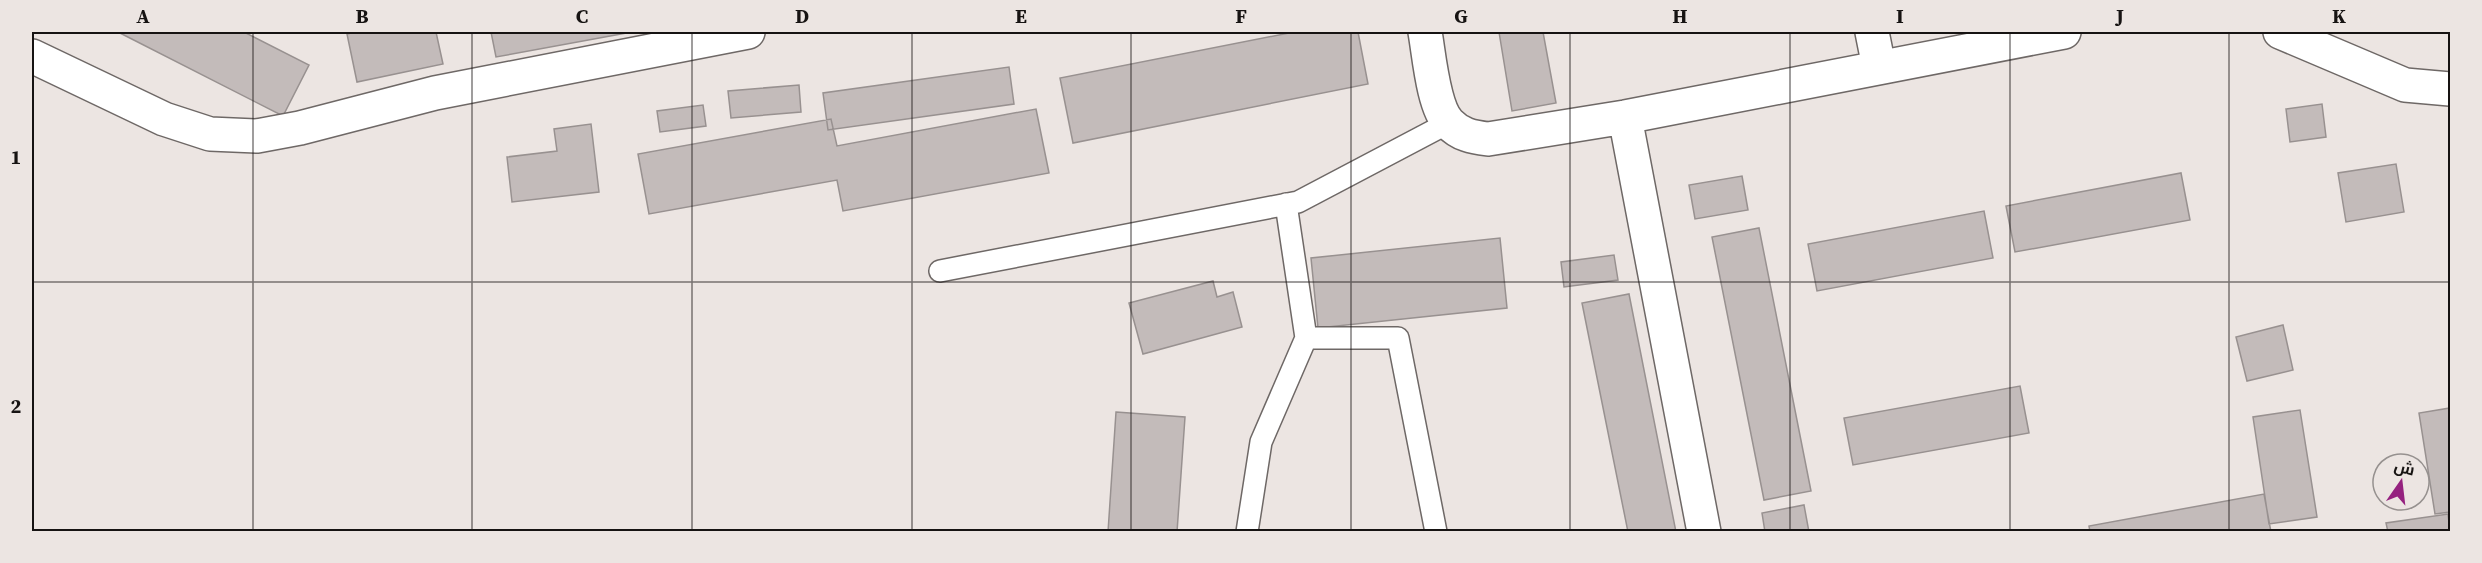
<svg xmlns="http://www.w3.org/2000/svg" width="2482" height="563" viewBox="0 0 2482 563" font-family="'Source Serif 4',Cairo,serif">
<rect width="100%" height="100%" fill="#ece5e2"/>
<!-- building -->
<path fill="#c3bbba" stroke="#989190" stroke-width="1.5" d="M 118,32 L 244,32 L 309,65 L 283,116 Z
M 356,32 L 436,32 L 443,64 L 357,82 L 347,34 Z
M 491,32 L 632,32 L 496,57 Z
M 1294,32 L 1358,32 L 1368,84 L 1073,143 L 1060,78 Z
M 1499,32 L 1543,32 L 1556,103 L 1512,111 Z
M 1009,67 L 1014,104 L 828,130 L 823,93 Z
M 799,85 L 801,112 L 731,118 L 728,91 Z
M 2322,104 L 2326,137 L 2290,142 L 2286,109 Z
M 703,105 L 706,126 L 660,132 L 657,111 Z
M 1036,109 L 1049,173 L 843,211 L 837,180 L 649,214 L 638,154 L 831,119 L 837,146 Z
M 591,124 L 599,192 L 512,202 L 507,157 L 557,151 L 554,129 Z
M 2396,164 L 2404,212 L 2346,222 L 2338,173 Z
M 2181,173 L 2190,220 L 2015,252 L 2006,206 Z
M 1742,176 L 1748,210 L 1695,219 L 1689,185 Z
M 1984,211 L 1993,258 L 1817,291 L 1808,244 Z
M 1759,228 L 1811,491 L 1764,500 L 1712,237 Z
M 1500,238 L 1507,308 L 1318,328 L 1311,258 Z
M 1614,255 L 1618,280 L 1564,287 L 1561,262 Z
M 1213,281 L 1217,297 L 1233,292 L 1242,327 L 1143,354 L 1129,303 Z
M 1629,294 L 1676,532 L 1628,532 L 1582,303 Z
M 2283,325 L 2293,370 L 2247,381 L 2236,337 Z
M 2020,386 L 2029,433 L 1853,465 L 1844,418 Z
M 2450,408 L 2450,512 L 2435,514 L 2419,413 Z
M 2300,410 L 2317,517 L 2269,524 L 2253,417 Z
M 1116,412 L 1185,417 L 1177,532 L 1108,532 Z
M 2264,494 L 2271,532 L 2090,532 L 2089,526 Z
M 1804,505 L 1809,532 L 1765,532 L 1762,513 Z
M 2448,514 L 2450,532 L 2388,532 L 2386,523 Z"/>
<g fill="none" stroke-linecap="round" stroke-linejoin="round">
<!-- lane casing -->
<g stroke="#6e6866" stroke-width="24">
<path id="lane" d="M 940,271 L 1298,202 L 1448,123
M 1306,338 L 1398,338 L 1436,532
M 1247,532 L 1261,442 L 1306,338 L 1286,204"/>
</g>
<!-- street casing -->
<g stroke="#6e6866" stroke-width="36">
<path id="street" d="M 1425,32 C 1429,54 1433,107 1449,123 C 1460,135 1473,137 1488,139 L 1625,117 L 2064,32
M 1872,32 L 1879,67
M 2280,32 L 2405,85 L 2450,89
M 32,56 L 164,119 L 210,134 L 257,136 L 300,128 L 435,93 L 748,32
M 1625,117 L 1704,532"/>
</g>
<!-- lane -->
<use href="#lane" stroke="#fff" stroke-width="21"/>
<!-- street -->
<use href="#street" stroke="#fff" stroke-width="33"/>
</g>
<!-- grid -->
<path fill="none" stroke="#161312" stroke-width="1.5" stroke-opacity="0.55" d="M 253,32 L 253,532M 472,32 L 472,532M 692,32 L 692,532M 912,32 L 912,532M 1131,32 L 1131,532M 1351,32 L 1351,532M 1570,32 L 1570,532M 1790,32 L 1790,532M 2010,32 L 2010,532M 2229,32 L 2229,532M 32,282 L 2450,282"/>
<!-- border -->
<rect width="2482" height="563" fill="none" stroke="#ece5e2" stroke-width="66"/>
<!-- north arrow -->
<g transform="translate(2401 482) rotate(14)"><circle r="28" fill="#ece5e2" stroke="#96918f" stroke-width="1.5"/>
<path d="M0-4.5L10 22L0 15L-10 22Z" fill="#95217f"/>
<text y="-9" font-size="16" font-weight="bold" text-anchor="middle" fill="#161312">ش</text>
</g>
<rect x="33" y="33" width="2416" height="497" fill="none" stroke="#161312" stroke-width="2"/>
<g font-size="20" text-anchor="middle" font-weight="bold" fill="#161312">
<text x="143" y="23">A</text>
<text x="362" y="23">B</text>
<text x="582" y="23">C</text>
<text x="802" y="23">D</text>
<text x="1021" y="23">E</text>
<text x="1241" y="23">F</text>
<text x="1461" y="23">G</text>
<text x="1680" y="23">H</text>
<text x="1900" y="23">I</text>
<text x="2120" y="23">J</text>
<text x="2339" y="23">K</text>
<text x="16" y="164">1</text>
<text x="16" y="413">2</text>
</g>
</svg>
